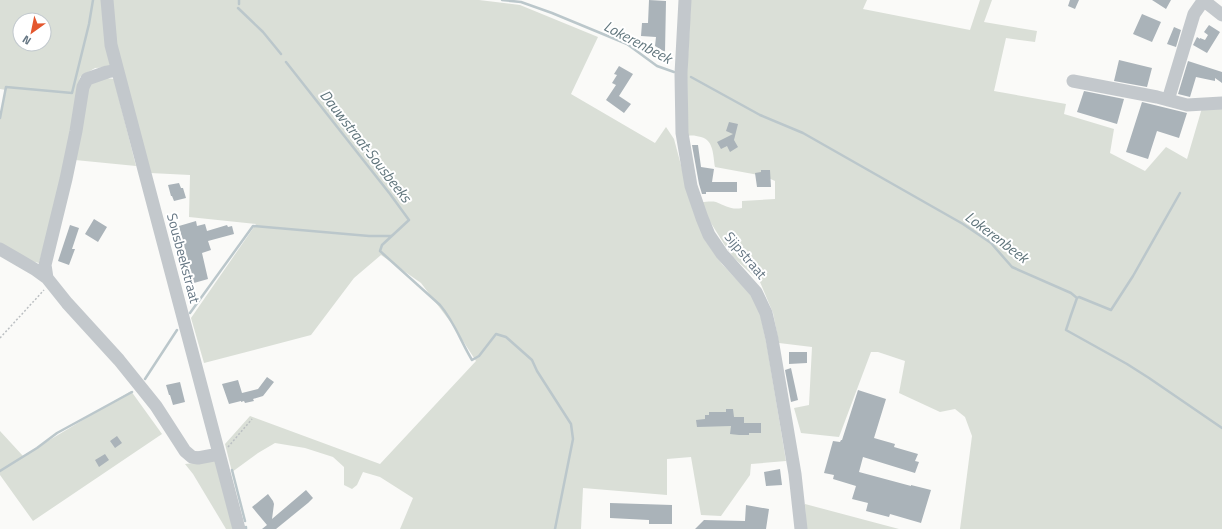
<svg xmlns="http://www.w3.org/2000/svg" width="1222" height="529" viewBox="0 0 1222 529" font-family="'Titillium Web',sans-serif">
<rect width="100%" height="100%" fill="#fafaf8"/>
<!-- green -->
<path fill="#dadfd7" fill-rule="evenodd" d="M 0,0 L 103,0 L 111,67 L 95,68 L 80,77 L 60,187 L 39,263 L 31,261 L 0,244 L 0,117 L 6,90 L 0,89 ZM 20,20 L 44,20 L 44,44 L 20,44 Z
M 112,0 L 479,0 L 520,5 L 598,37 L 571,94 L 655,143 L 666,127 L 674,139 L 693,210 L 705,240 L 722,264 L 753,297 L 760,313 L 767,346 L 786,461 L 751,464 L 750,475 L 721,516 L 701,515 L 691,457 L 667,459 L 667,495 L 583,488 L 581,529 L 400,529 L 413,498 L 380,477 L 363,472 L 357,485 L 352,489 L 344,485 L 344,467 L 333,457 L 305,448 L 275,443 L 258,453 L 232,472 L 225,444 L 250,416 L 380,464 L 476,361 L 452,324 L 421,283 L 381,255 L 354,278 L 311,335 L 204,363 L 191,318 L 256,224 L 189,217 L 190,175 L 150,173 L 115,42 Z
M 691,0 L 867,0 L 863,9 L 970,30 L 980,0 L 992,0 L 984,22 L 1037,31 L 1035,42 L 1006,38 L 994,91 L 1066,104 L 1064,114 L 1114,129 L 1110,153 L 1145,171 L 1166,147 L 1187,159 L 1202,108 L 1222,107 L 1222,529 L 960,529 L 972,436 L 965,417 L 955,409 L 940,412 L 899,393 L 905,361 L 878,352 L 871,352 L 839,437 L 801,433 L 794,408 L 809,405 L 812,347 L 779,343 L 773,313 L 760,282 L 733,257 L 724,244 L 706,215 L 702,202 C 706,202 711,201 716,202 C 726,206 731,210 742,208 L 742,201 L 775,199 L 775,181 L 764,176 L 715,167 C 713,156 714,140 701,137 C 696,136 693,135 688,136 L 687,74 Z
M 107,78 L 114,79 L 136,166 L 75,160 L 87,87 L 92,80 Z
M 131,391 L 162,434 L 33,521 L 0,475 L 0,431 L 23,456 Z
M 215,461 L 233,529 L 226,529 L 193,474 L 185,464 Z
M 805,504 L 899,529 L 806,529 Z"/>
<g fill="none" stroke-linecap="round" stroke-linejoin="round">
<!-- stream -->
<path stroke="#bbc7cb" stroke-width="2.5" d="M 502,0 L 521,2 L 552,13 L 627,44 L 657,66 L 674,72
M 239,4 L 239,0
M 238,8 L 263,32 L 281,54
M 286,62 L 390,194 L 409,220 L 382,245 L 380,251 L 440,305 C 454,321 461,342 472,360 L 479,356 L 496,334 L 506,337 L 532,360 L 537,371 L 571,424 L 573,439 L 555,529
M 691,77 L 760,115 L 803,133 L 963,224 L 991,243 L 1012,267 L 1071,293 L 1077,298 L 1071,315 L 1066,330 L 1127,364 L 1149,378 L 1222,428
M 0,118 L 6,87 L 72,93 L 89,24 L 93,0
M 1077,298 L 1079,297 L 1111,310 L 1133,276 L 1180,193
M 190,313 L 253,226 L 369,236 L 391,236
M 145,379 L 177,330
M 232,470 L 245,521
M 0,471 L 37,448 L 57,433 L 132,392
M 246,527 L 246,529"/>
</g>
<!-- building -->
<path fill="#aab3b9" d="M 649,0 L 666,1 L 665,52 L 655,46 L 656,37 L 641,36 L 642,23 L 648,23 Z
M 1070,0 L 1079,0 L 1075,9 L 1068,6 Z
M 1152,0 L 1171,0 L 1166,9 Z
M 1142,14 L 1161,22 L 1152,42 L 1133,34 Z
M 1209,25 L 1220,32 L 1207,53 L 1193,45 L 1197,37 L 1200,39 L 1200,38 L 1205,40 L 1208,35 L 1204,32 Z
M 1174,27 L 1181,30 L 1176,47 L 1167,44 Z
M 1119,60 L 1152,68 L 1147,87 L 1114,81 Z
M 1188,61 L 1222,72 L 1222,83 L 1215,78 L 1215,81 L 1196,77 L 1190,97 L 1178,94 Z
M 619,66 L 633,74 L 619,96 L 631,104 L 624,113 L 606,100 L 616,85 L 612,83 L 617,75 L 614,74 Z
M 1084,91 L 1124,99 L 1117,124 L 1077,112 Z
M 1142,102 L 1187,113 L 1179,138 L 1157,131 L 1148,159 L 1126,152 Z
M 729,122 L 738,124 L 734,140 L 738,147 L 730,152 L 727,146 L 721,149 L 717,142 L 733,134 L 726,131 Z
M 692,145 L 698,145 L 701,167 L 714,169 L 712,182 L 737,182 L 737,192 L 706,192 L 706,194 L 702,194 L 699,184 Z
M 761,170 L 770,170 L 771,187 L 757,187 L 755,173 L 761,172 Z
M 179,183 L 181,188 L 183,188 L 186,198 L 174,201 L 172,196 L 171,196 L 168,185 Z
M 94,219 L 107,227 L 98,242 L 85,234 Z
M 196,221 L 197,226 L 205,224 L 207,231 L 227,225 L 228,227 L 232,226 L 234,234 L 208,241 L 211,250 L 202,253 L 208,279 L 194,283 L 179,226 Z
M 70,225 L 79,228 L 72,249 L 75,249 L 69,265 L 58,261 Z
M 789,352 L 807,352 L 807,363 L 789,364 Z
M 791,368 L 798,400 L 791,402 L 785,370 Z
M 267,377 L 274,382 L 263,396 L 253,399 L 254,401 L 245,403 L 244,401 L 241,402 L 241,401 L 229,404 L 222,384 L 238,380 L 242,393 L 258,389 Z
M 180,382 L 185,402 L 173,405 L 170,395 L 169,395 L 166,385 Z
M 858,390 L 886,399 L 874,438 L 895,444 L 894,447 L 918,454 L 915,461 L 919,462 L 915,473 L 863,457 L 859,472 L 911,486 L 911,485 L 931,490 L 921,523 L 890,514 L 889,517 L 866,511 L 868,503 L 852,499 L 856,486 L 833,479 L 834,475 L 824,473 L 833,441 L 840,442 L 841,440 L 842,440 Z
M 726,409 L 733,409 L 734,417 L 744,417 L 744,423 L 761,423 L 761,433 L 749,433 L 749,435 L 739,435 L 730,434 L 731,426 L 697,427 L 696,420 L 705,419 L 705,415 L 709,415 L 709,412 L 726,412 Z
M 117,436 L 122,443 L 115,448 L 110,441 Z
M 105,454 L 109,460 L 99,467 L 95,460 Z
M 780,469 L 782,485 L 766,486 L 764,472 Z
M 306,490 L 313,498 L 308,503 L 276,529 L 262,529 L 267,525 L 252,507 L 268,494 L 273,501 L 274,504 L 272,519 Z
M 610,503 L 672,505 L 672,524 L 649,524 L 649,520 L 610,518 Z
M 746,505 L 769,509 L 766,529 L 695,529 L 704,520 L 745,521 Z"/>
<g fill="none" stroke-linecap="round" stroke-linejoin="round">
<!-- path -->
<path stroke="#bbbfc2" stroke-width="1.5" stroke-dasharray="2 2" stroke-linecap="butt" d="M 0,338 L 44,290
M 228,447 L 252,419"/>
<!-- minor -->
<path stroke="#c3c8cc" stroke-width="13" d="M 107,0 L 111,45 L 239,529
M 685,0 L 681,74 L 682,133 L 691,186 L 702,218 L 709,235 L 722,254 L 756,292 L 766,313 L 772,339 L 795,474 L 801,529
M 1203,0 L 1222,15
M 1073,81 L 1157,97 L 1187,105 L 1222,103
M 1168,100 L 1194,14 L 1203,1
M 0,249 L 36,270 L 47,278 L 67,303 L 119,360 L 156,406 L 185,451 L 192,457 L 198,458 L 219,454
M 47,278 L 45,265 L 66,179 L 76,131 L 83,87 L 87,79 L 107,72 L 117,70"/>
</g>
<g text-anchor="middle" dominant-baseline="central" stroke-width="4" stroke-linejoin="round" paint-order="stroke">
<!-- street labels -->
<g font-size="14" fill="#657683" stroke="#fff">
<text transform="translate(746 255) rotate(50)">Sijpstraat</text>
<text transform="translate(184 258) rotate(75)">Sousbeekstraat</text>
</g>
<!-- water labels -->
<g font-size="15" font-style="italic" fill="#60757c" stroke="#fff">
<text transform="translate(638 42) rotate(28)">Lokerenbeek</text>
<text transform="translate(366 146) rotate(52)">Dauwstraat-Sousbeeks</text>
<text transform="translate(997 237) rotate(37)">Lokerenbeek</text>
</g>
</g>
<!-- north arrow -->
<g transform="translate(32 32) rotate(213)"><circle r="19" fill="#ffffff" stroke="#c1c8cd"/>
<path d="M0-3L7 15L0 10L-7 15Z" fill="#e4572e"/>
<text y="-6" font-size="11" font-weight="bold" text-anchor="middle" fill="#657683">N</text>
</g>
</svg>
